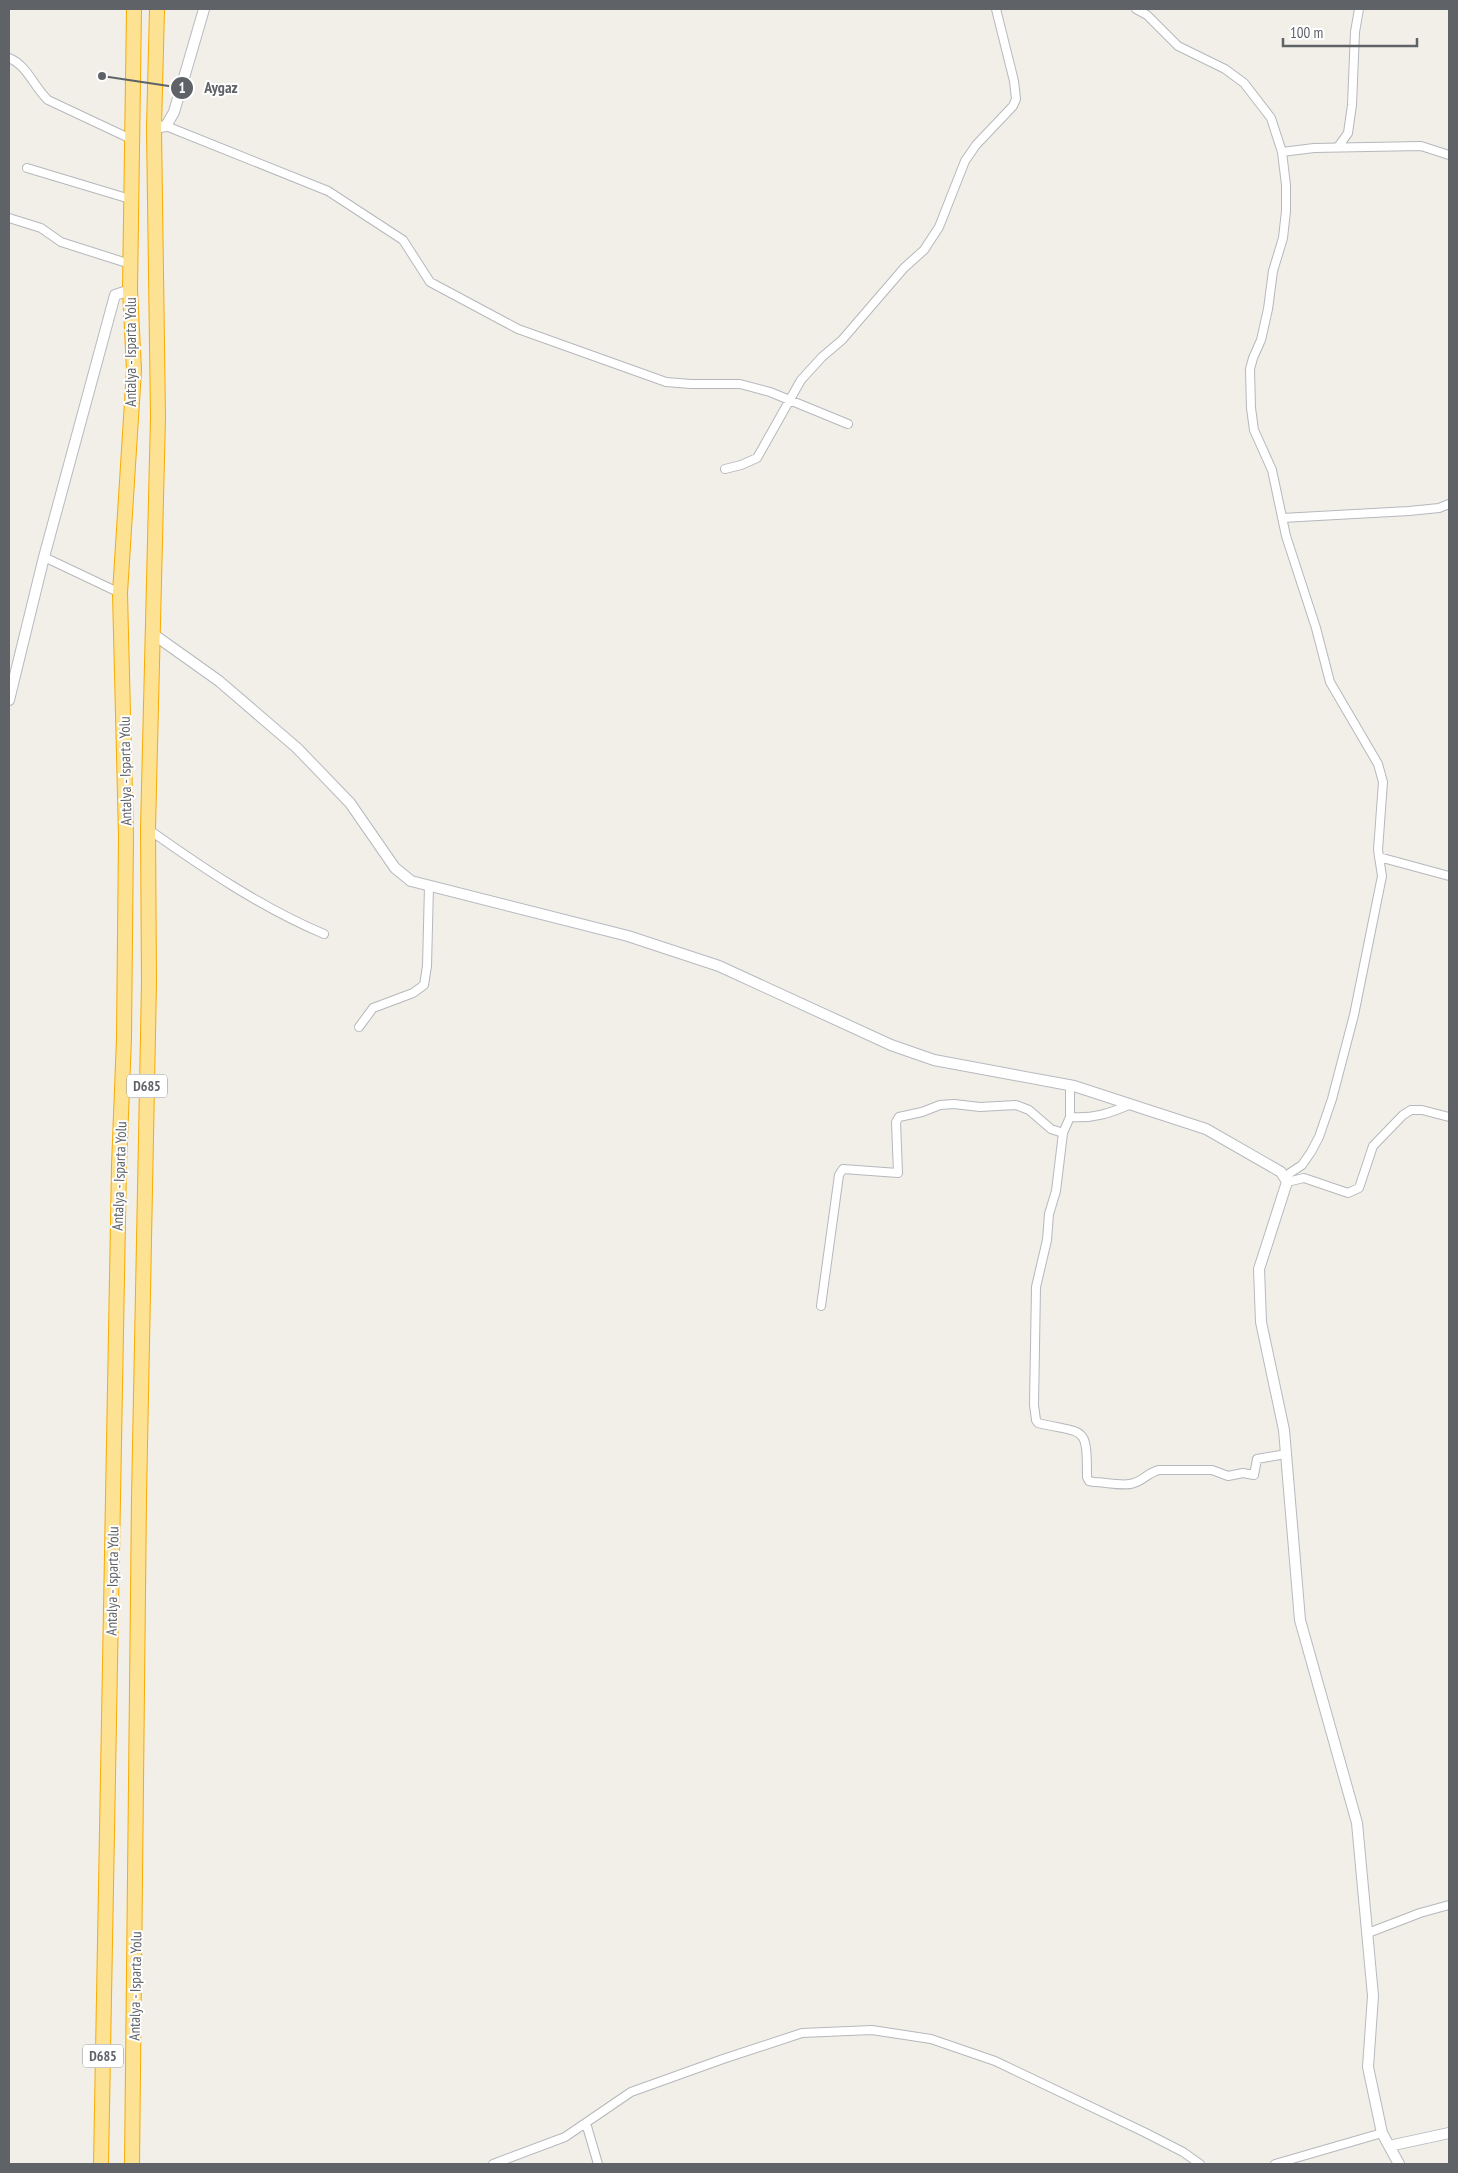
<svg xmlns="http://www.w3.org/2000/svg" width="1458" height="2173" viewBox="0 0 1458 2173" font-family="'PT Sans Narrow',sans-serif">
<rect width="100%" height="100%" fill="#f1efe8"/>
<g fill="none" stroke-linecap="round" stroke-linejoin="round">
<!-- street casing -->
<g stroke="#b5b8bc" stroke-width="10">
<path id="street" d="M 1136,9 L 1147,15 L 1178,46 L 1225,69 L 1244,83 L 1271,118 L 1282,152 L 1286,185 L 1286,211 L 1283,238 L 1273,271 L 1268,309 L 1261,340 L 1253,358 L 1250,369 L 1251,408 L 1254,430 L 1272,470 L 1286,536 L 1316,628 L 1330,682 L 1378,764 L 1383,782 L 1378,850 L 1382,876 L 1354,1015 L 1332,1099 L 1319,1137 L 1311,1152 L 1302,1165 L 1284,1177
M 9,58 C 27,65 34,87 48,100 L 131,139
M 166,126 L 328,191 L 403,240 L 430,282 L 518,329 L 666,382 L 691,384 L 740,384 L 770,392 L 848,424
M 1338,147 L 1348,133 L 1352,105 L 1355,32 L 1359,9
M 1282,152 L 1314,148 L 1421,146 L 1449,155
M 27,168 L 130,199
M 9,218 L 41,228 L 61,242 L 130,264
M 725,469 L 741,465 L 757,458 L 801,380 L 822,357 L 842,340 L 904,268 L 924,250 L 939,227 L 965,161 L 976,145 L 1013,106 L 1016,99 L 1014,81 L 996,9
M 1282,518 L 1409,511 L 1439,508 L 1449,504
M 44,557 L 120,593
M 148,829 C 203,868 262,908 324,934
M 1379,857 L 1449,876
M 359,1027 L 373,1008 L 413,993 L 424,985 L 427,966 L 429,886
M 1070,1086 L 1070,1117 L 1063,1133 L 1056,1191 L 1049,1214 L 1047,1240 L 1036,1287 L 1034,1405 L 1036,1420 L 1038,1423 C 1085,1434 1087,1424 1087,1477 L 1089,1481 L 1094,1482 C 1106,1482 1124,1487 1134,1483 C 1144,1480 1149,1472 1159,1470 L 1212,1470 L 1228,1476 L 1243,1473 L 1254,1475 L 1257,1459 L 1286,1454
M 1070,1117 C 1093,1119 1111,1113 1131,1104
M 1287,1182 L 1304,1178 L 1348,1193 L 1359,1188 L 1373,1146 L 1403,1115 L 1411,1110 L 1422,1110 L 1449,1117
M 821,1306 L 839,1175 L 843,1169 L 898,1173 L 896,1122 L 899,1117 L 922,1112 L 940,1105 L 954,1104 L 980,1107 L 1016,1105 L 1029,1110 L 1051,1129 L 1063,1133
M 1368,1933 L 1420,1913 L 1449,1905
M 586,2123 L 598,2164
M 493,2164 L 565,2137 L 631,2092 L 723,2059 L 802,2033 L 872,2030 L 931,2039 L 995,2061 L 1144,2132 L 1183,2152 L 1200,2164
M 1275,2164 L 1382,2133"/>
</g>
<!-- secondary casing -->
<g stroke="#b6babf" stroke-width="12">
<path id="secondary" d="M 154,128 L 166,126 L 174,112 L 204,9
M 153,634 L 219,681 L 297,748 L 350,803 L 395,868 L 411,881 L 628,936 L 719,966 L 891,1045 L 934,1060 L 1074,1086 L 1206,1129 L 1281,1172 L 1287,1182 L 1259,1269 L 1261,1322 L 1284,1430 L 1300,1620 L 1357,1823 L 1373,1996 L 1368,2067 L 1382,2133 L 1399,2164
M 9,700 L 44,557 L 115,295 L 130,290
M 1389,2146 L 1449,2133"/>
</g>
<!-- highway casing -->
<g stroke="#f9ab00" stroke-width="16">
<path id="highway" d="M 101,2164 L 119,1166 L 124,1038 L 126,836 L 120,593 L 134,370 L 130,290 L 134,9
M 132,2164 L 139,1498 L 149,983 L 148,829 L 158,417 L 154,128 L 157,9"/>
</g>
<!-- street -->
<use href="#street" stroke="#fff" stroke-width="8"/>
<!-- secondary -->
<use href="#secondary" stroke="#fff" stroke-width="10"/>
<!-- highway -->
<use href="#highway" stroke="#fde293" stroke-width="14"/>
</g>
<g text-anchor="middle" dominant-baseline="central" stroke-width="4" stroke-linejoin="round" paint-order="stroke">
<!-- shield labels -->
<g fill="#fff" stroke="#8f9295" stroke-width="1">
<rect x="127" y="1074.5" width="40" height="23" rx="4"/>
<rect x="83" y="2044.5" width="40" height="23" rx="4"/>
</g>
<g font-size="14" font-weight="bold" fill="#5f6368">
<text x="147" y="1086">D685</text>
<text x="103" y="2056">D685</text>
</g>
<!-- street labels -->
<g font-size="15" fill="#5f6368" stroke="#fff">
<text transform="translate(130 352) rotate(-90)">Antalya - Isparta Yolu</text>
<text transform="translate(125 771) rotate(-91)">Antalya - Isparta Yolu</text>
<text transform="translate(119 1176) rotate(-88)">Antalya - Isparta Yolu</text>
<text transform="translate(112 1581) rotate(-89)">Antalya - Isparta Yolu</text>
<text transform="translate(135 1986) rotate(-89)">Antalya - Isparta Yolu</text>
</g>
</g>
<!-- callouts -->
<path fill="none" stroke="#5f6368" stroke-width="2" d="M102 76L182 88"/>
<g fill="#5f6368" stroke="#fff" stroke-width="2">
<circle cx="102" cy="76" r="5"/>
<circle cx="182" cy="88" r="12"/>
</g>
<g font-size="15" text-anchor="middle" font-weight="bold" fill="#fff">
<text x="182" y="93">1</text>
</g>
<g font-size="16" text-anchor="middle" font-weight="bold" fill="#5f6368" stroke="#fff" stroke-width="4" stroke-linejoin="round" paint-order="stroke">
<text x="221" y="93">Aygaz</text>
</g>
<!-- border -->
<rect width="1458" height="2173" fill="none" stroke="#5f6368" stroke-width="20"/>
<!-- scale -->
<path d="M1283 38v8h134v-8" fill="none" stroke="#5f6368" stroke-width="2.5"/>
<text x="1290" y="38" font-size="15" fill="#5f6368" stroke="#ffffff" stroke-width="4" paint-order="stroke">100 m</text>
</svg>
